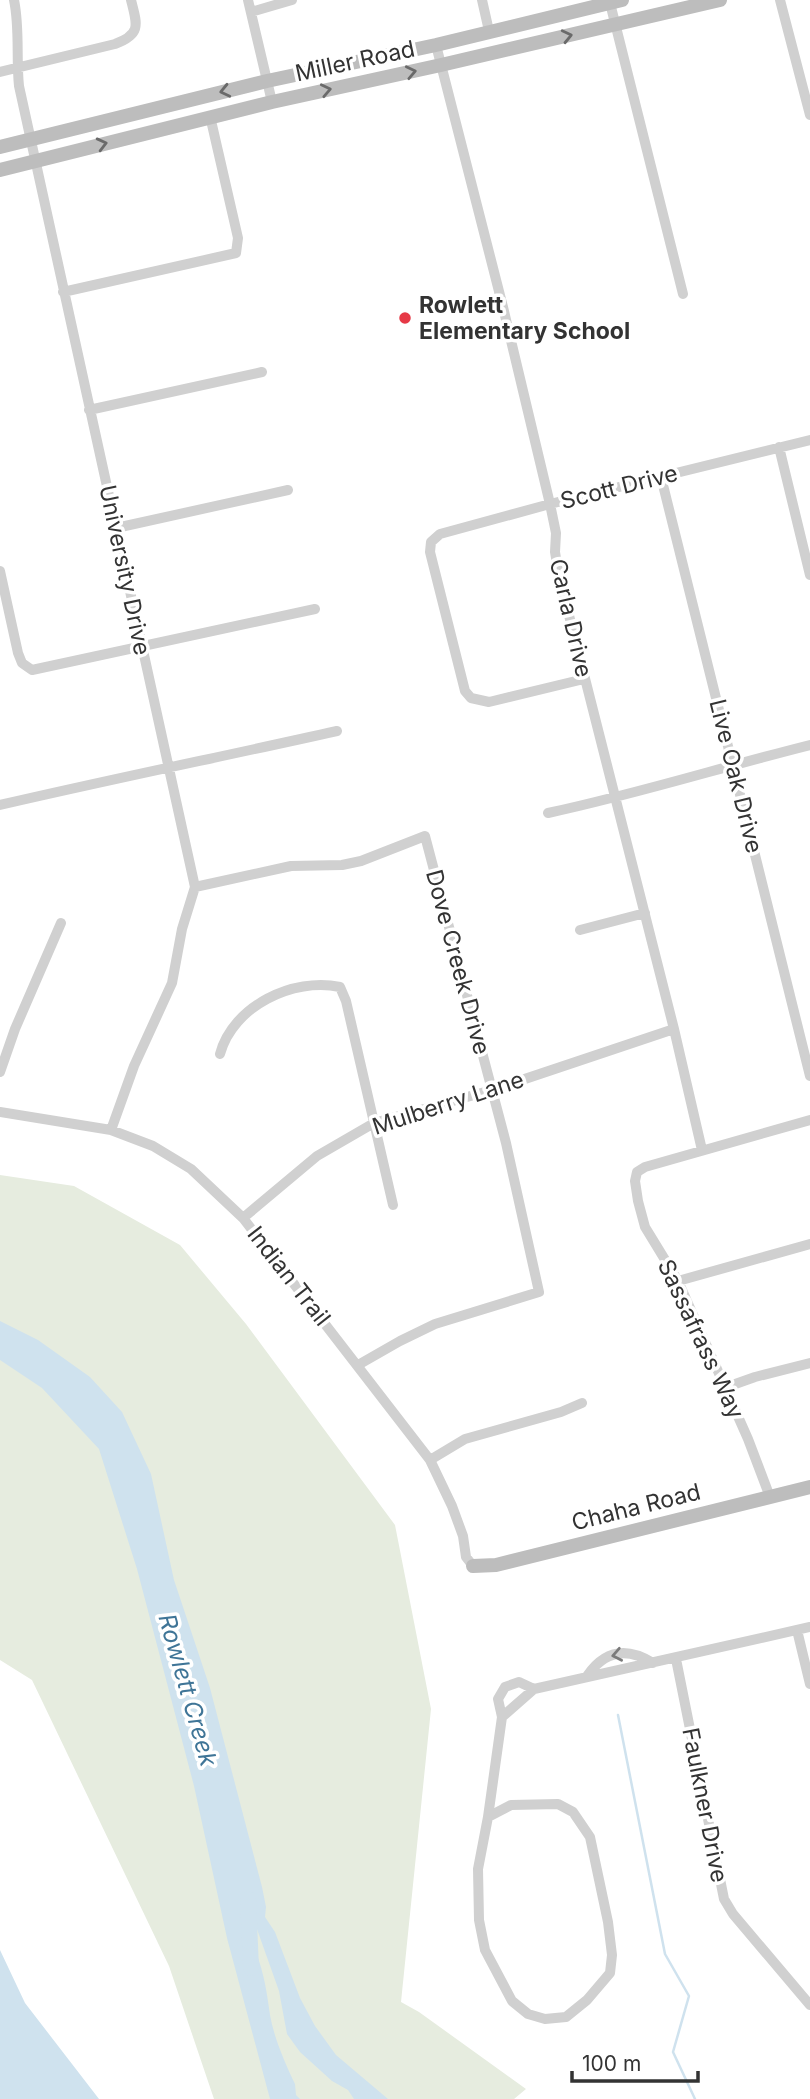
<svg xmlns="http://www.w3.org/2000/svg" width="810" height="2099" viewBox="0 0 810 2099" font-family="Inter,sans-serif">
<rect width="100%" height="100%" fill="#fff"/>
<!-- green -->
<path fill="#e6ecdf" d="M 0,1175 L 74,1186 L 180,1245 L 246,1324 L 395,1525 L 431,1709 L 401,2002 L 419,2012 L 526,2089 L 514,2099 L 214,2099 L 169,1966 L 32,1680 L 0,1660 Z"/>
<!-- water -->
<path fill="#cfe2ee" d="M 0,1321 L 38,1340 L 90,1377 L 122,1412 L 151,1474 L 174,1580 L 210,1688 L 262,1887 L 266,1907 L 265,1917 L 275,1932 L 300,1998 L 315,2026 L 336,2055 L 388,2099 L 354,2099 L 348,2090 L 332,2081 L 300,2052 L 287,2034 L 279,1991 L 252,1915 L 244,1941 L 247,1947 L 255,1950 C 264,1972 267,1993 270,2015 C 274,2038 285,2063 295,2084 L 296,2095 L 300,2099 L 270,2099 L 227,1938 L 194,1786 L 137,1569 L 99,1449 L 42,1388 L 0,1360 Z
M 0,1950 L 25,2003 L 99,2099 L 0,2099 Z"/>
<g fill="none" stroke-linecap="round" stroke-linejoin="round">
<!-- stream -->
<path stroke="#cfe2ee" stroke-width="2.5" d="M 618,1715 L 665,1954 L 689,1996 L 673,2052 L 695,2099"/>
<!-- river -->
<path stroke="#cfe2ee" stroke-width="16" d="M 248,1899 L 251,1968"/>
<!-- street -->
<path stroke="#d0d0d0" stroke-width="10" d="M 14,0 C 20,29 16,57 19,86 L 195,887 L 182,929 L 172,983 L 134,1066 L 111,1130
M 248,0 L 272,102
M 482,0 L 489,31
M 780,0 L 810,115
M 610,3 L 683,294
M 251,12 L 292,0
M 436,45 L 503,307 L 550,504 L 556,533 L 555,552 L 559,576 L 674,1029 L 702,1150
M 0,72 L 115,44 C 142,34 137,24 131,0
M 63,292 L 236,253 L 238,238 L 210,116
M 89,410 L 262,372
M 779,447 L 810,575
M 661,477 L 810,1076
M 116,528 L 288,490
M 0,571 L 18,653 L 22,663 L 32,670 L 315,609
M 584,679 L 489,702 L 471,698 L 465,691 L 430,552 L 431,542 L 440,534 L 550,504 L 810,440
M 0,805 C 112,779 225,756 337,731
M 548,813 C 637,794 722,767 810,745
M 195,887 L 291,866 L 342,865 L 361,861 L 425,836 L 506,1143 L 539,1292 L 435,1324 L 400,1341 L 358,1365
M 580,930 L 645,913
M 220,1054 C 233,1006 293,977 340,987 L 346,1001 L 393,1205
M 0,1072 L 15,1029 L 61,923
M 0,1112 L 111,1130 L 153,1146 L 191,1169 L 243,1218 L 430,1460 L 452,1506 L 463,1536 L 466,1557 L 473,1566
M 243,1218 L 317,1156 L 374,1123 L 492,1090 L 674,1029
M 678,1281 L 810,1244
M 724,1388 L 755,1377 L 810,1363
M 430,1460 L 465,1439 L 561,1412 L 582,1403
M 770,1497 L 748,1439 L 678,1281 L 645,1227 L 638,1201 L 635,1181 L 637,1172 L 645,1167 L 810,1120
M 797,1630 L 810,1684
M 676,1659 L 724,1899 L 733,1914 L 810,2005
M 587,1676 C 605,1650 627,1647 653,1663
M 502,1717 L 498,1699 L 505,1687 L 519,1682 L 534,1689
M 488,1817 L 511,1805 L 558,1804 L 573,1812 L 590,1837 L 608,1922 L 612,1955 L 610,1973 L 587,2000 L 566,2017 L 545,2019 L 528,2014 L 512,2001 L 485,1950 L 479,1920 L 478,1869 L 488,1817 L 502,1717 L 534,1689 L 810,1627"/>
<!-- secondary -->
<path stroke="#bdbdbd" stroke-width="14" d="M 0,147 L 267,81 L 436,45 L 622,0
M 0,170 L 272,102 L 441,65 L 720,0
M 473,1566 L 496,1565 L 810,1487"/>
</g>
<!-- one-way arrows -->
<defs><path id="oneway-chevron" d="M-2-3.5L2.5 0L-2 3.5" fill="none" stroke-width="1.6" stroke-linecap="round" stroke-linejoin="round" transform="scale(1.75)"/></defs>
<g stroke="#6a6a6a">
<use href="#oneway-chevron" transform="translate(567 36) rotate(-13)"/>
<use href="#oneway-chevron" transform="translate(411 72) rotate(-12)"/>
<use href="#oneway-chevron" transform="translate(326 90) rotate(-12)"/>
<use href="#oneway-chevron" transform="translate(225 91) rotate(167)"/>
<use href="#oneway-chevron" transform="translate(102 144) rotate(-14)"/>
</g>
<use stroke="#7a7a7a" href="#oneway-chevron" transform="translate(617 1655) rotate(169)"/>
<!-- markers -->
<circle fill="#e63946" stroke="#fff" stroke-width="2.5" cx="405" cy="318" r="7"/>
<g text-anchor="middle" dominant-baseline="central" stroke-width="7" stroke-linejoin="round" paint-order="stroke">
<!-- street labels -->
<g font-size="23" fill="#333" stroke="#fff">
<text transform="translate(355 61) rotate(-12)">Miller Road</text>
<text transform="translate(619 487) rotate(-14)">Scott Drive</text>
<text transform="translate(125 570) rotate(78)">University Drive</text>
<text transform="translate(571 618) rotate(77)">Carla Drive</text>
<text transform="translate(736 776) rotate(76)">Live Oak Drive</text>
<text transform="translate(458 962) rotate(75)">Dove Creek Drive</text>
<text transform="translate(448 1103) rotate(-18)">Mulberry Lane</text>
<text transform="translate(289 1276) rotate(52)">Indian Trail</text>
<text transform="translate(701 1339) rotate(65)">Sassafrass Way</text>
<text transform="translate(636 1507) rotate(-14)">Chaha Road</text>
<text transform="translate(705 1805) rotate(79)">Faulkner Drive</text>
</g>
<!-- poi labels -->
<g font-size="23" font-weight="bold" fill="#333" stroke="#fff" text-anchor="start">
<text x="419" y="305">Rowlett<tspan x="419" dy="26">Elementary School</tspan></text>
</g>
<!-- water labels -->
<g font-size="24" font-style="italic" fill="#3f7597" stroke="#fff">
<text transform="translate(188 1690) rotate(74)">Rowlett Creek</text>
</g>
</g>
<!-- scale -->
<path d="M572 2071v10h126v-10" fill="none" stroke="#333333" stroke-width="3.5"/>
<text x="582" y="2071" font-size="21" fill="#333333" stroke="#ffffff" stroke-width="5" paint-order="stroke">100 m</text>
</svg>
